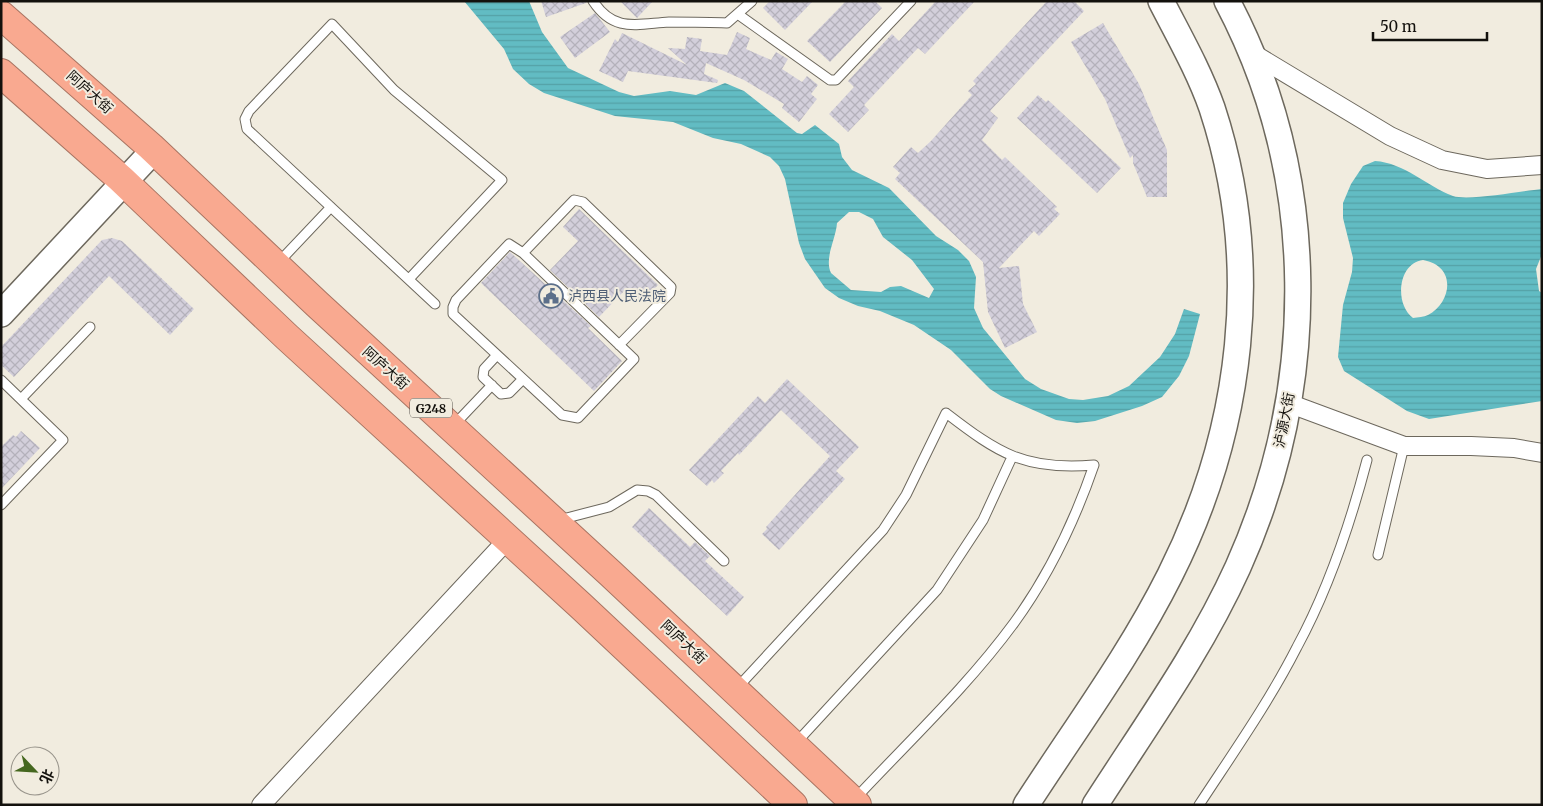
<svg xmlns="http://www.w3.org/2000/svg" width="1543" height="806" viewBox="0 0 1543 806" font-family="Merriweather,'Noto Sans SC',serif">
<defs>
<pattern id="water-rules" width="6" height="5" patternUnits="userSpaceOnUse" patternTransform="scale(1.25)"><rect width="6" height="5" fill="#62bcc3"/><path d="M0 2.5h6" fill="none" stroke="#54a1a6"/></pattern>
<pattern id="building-cross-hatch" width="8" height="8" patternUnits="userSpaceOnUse" patternTransform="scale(1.25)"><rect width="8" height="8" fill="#d3cfdb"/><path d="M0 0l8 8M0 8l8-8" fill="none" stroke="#b4b1bb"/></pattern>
</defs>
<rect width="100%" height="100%" fill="#f1ecdf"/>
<!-- water -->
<path fill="url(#water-rules)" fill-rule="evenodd" d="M 464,1 L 529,1 L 542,32 L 568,68 L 619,92 L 634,96 L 670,91 L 696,95 L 725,83 L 744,91 L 797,133 L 802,134 L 815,125 L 839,144 L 842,157 L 852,170 L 889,188 L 936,236 L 958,250 L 969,261 L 976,277 L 974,308 L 983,328 L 1025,379 L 1041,389 L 1069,399 L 1083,400 L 1108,396 L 1129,386 L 1160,357 L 1175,334 L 1184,309 L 1200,314 L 1189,356 L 1179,376 L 1162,397 L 1142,406 L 1095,421 L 1077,423 L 1056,420 L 1001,396 L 990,389 L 951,350 L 914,325 L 880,311 L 858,306 L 839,298 L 825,288 L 805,259 L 799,243 L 785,179 L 779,166 L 770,157 L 741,144 L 713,138 L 673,122 L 615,116 L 544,93 L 529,84 L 513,69 L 504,49 ZM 849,212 L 859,212 L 873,219 L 883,237 L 912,260 L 934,289 L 929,298 L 901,286 L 890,287 L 881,292 L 851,290 L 831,273 C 824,258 836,239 837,223 Z
M 1375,161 C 1405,163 1426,186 1453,196 C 1469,201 1522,191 1542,189 L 1542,254 L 1536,269 L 1539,291 L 1542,293 L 1542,401 L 1429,419 L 1407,411 L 1344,371 L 1338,357 L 1343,305 L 1352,272 L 1353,258 L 1343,218 L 1343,203 L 1351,184 L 1363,166 ZM 1423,260 C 1457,266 1452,302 1428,315 C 1424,317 1418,317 1413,318 C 1394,304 1398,263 1423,260 Z"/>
<!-- building -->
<path fill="url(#building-cross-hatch)" d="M 541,1 L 586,1 L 586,3 L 546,17 Z
M 620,1 L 653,1 L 637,18 Z
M 770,1 L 813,1 L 785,30 L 763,8 Z
M 846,1 L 875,1 L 882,8 L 830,62 L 807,41 Z
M 936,1 L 975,1 L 925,54 L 918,48 L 864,105 L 869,110 L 848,132 L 829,114 L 854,87 L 848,81 L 892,34 L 899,41 Z
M 1047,1 L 1074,1 L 1084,11 L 990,111 L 998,118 L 982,140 L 1002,160 L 1005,157 L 1057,207 L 1054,209 L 1060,214 L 1039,236 L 1034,231 L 999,268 L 1019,266 L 1023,304 L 1037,332 L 1005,348 L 988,312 L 983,262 L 895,179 L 900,173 L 893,167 L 911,147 L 918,153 L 931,141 L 972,95 L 968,91 L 976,84 L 973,81 Z
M 595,13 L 610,32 L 575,58 L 560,37 Z
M 1103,23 L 1139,84 L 1167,150 L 1167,197 L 1147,197 L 1133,163 L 1133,155 L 1130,158 L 1105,99 L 1071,42 Z
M 737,32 L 750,38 L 746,49 L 771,60 L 776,52 L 788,59 L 782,69 L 802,82 L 807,76 L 818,85 L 811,94 L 817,99 L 799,122 L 782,108 L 784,104 L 744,80 L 706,63 L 704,74 L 718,80 L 717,83 L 628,71 L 623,82 L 599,71 L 615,39 L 618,42 L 622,33 L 687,65 L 668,48 L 685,49 L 687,37 L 702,39 L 700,51 L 727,55 Z
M 1038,95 L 1046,102 L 1048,100 L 1121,168 L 1097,193 L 1017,118 Z
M 579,209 L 658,285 L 641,302 L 627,288 L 599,317 L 550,270 L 578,241 L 563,227 Z
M 112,238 L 122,241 L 194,309 L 170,335 L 109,276 L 14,377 L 1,365 L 1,347 L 102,240 Z
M 510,252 L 591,326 L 588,328 L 622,361 L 594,391 L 481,283 Z
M 787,379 L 859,447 L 836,471 L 845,479 L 779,550 L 762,534 L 767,529 L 766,527 L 830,456 L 781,410 L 739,455 L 738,453 L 721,471 L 724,473 L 714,483 L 712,480 L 707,486 L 689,470 L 758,396 L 765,403 Z
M 21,431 L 40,448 L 1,489 L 1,447 L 13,435 L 16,437 Z
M 649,508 L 690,547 L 695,542 L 710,556 L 705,561 L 744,597 L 727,616 L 632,527 Z"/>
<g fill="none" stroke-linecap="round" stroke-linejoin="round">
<!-- lane casing -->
<g stroke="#6d685d" stroke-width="11">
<path id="lane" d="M 593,1 C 614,33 637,24 669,22 C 688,22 708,22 727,23 L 752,1
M 739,15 L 830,80 L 836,80 L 911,1
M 509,244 L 523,253 L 634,359 L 578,418 L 562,415 L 453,314 L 453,307 L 456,300 Z
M 523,253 L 574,200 L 583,202 L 671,287 L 670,293 L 619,345
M 278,263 L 331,207
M 409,279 L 502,180 L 394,90 L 332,24 L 249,111 L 245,119 L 247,129 L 435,304
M 497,355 L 484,369 L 483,377 L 501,394 L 509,393 L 523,379
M 1,380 L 63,440 L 1,505
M 21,399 L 90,327
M 454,425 L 492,385
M 559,520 L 609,507 L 637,490 L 648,491 L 656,495 L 724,561
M 1378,555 L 1404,446
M 737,688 L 883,530 L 906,495 L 946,413 C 998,453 1025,471 1094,465 C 1075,520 1049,575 1014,623 C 967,687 908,742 854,800
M 795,744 L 937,590 L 983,520 L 1012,457
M 1199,805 C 1233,753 1269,702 1297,647 C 1329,588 1350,525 1367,460"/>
</g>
<!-- street casing -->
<g stroke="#6d685d" stroke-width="20">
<path id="street" d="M 1252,53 L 1390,136 L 1442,160 L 1487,169 L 1542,165
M 1288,403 L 1404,446 L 1471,446 L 1514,448 L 1542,453
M 261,805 L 508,539"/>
</g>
<!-- secondary casing -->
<g stroke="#6d685d" stroke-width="28">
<path id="secondary" d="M 1,314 L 154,150
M 1026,805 C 1075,729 1130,655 1170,575 C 1243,430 1263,263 1212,108 C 1199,71 1179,36 1161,1
M 1095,805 C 1145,727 1200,651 1238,567 C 1319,386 1320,177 1227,1"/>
</g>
<!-- highway casing -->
<g stroke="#a87462" stroke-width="30">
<path id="highway" d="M 1,15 L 151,147 L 317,304 L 611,574 L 857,805
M 1,73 L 121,179 L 287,337 L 581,606 L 793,805"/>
</g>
<!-- lane -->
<use href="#lane" stroke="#fff" stroke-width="9"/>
<!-- street -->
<use href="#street" stroke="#fff" stroke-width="18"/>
<!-- secondary -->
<use href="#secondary" stroke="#fff" stroke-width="25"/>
<!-- highway -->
<use href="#highway" stroke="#f9a990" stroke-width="28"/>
</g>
<!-- icons -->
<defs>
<g id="civic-ring" transform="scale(1.25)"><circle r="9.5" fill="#f1ecdf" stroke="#5c6f8a" stroke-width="1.5"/><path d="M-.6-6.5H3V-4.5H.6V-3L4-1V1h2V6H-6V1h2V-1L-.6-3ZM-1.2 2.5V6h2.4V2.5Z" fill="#5c6f8a"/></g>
</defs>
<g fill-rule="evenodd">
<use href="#civic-ring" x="551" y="296"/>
</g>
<g text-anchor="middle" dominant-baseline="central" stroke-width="4" stroke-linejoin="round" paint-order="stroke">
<!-- shield labels -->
<rect fill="#f1ecdf" stroke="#56534c" stroke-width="1" x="410" y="398.5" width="42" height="19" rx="4"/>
<g font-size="12" font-weight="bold" fill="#13110d">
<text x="431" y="408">G248</text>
</g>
<!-- street labels -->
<g font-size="14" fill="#13110d" stroke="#f1ecdf">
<text transform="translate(90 92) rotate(42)">阿庐大街</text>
<text transform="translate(386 368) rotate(42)">阿庐大街</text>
<text transform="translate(1284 420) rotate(-79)">泸源大街</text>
<text transform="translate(684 642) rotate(43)">阿庐大街</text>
</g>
<!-- service labels -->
<g font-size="14" fill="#4e5e75" stroke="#f1ecdf" text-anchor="start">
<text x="568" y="296">泸西县人民法院</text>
</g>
</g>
<!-- border -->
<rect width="1543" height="806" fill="none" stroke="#13110d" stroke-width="5"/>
<!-- north arrow -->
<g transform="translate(35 771) rotate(115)"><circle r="24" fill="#f1ecdf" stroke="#98948b"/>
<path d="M0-4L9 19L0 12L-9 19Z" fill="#45671f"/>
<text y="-8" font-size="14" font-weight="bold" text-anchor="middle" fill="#13110d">北</text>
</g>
<!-- scale -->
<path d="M1373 32v8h114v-8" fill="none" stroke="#13110d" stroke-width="2.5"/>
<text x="1380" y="32" font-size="15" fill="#13110d" stroke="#f1ecdf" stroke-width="4" paint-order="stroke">50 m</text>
</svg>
